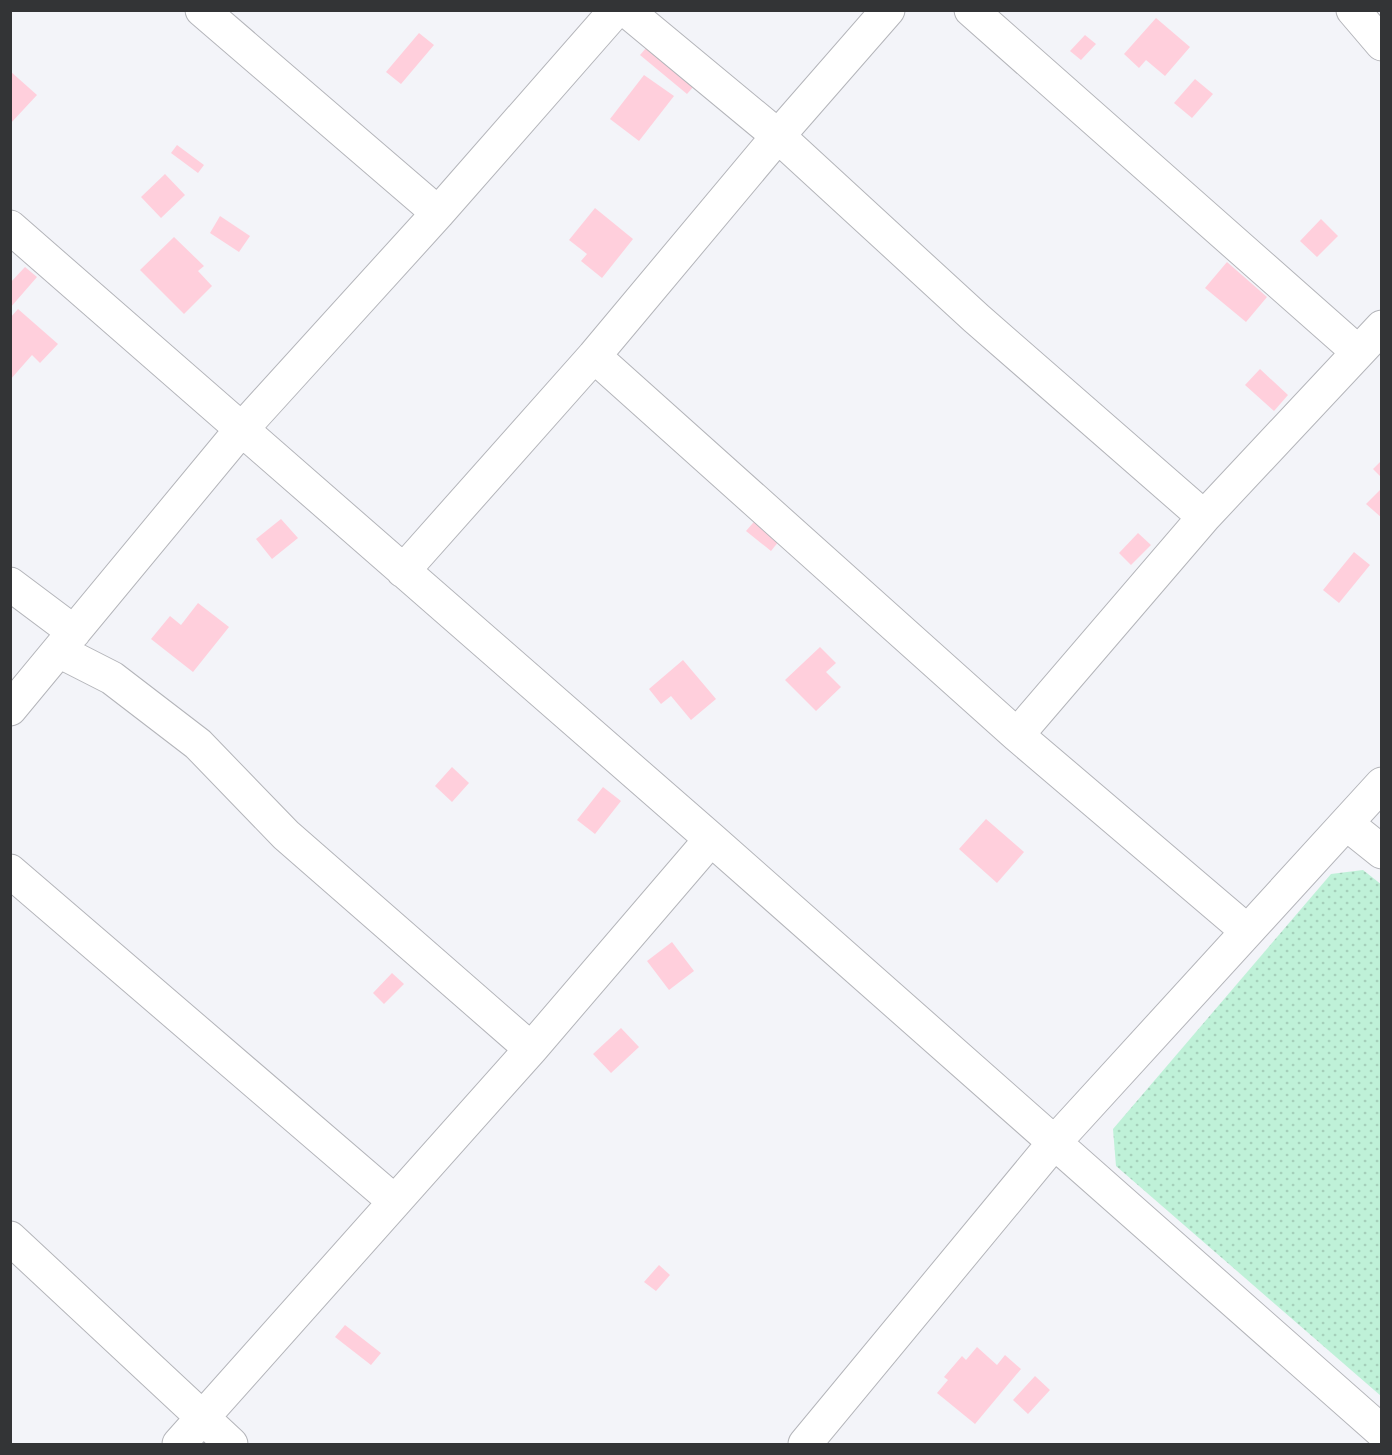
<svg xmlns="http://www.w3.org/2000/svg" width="1392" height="1455" viewBox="0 0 1392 1455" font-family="Roboto,sans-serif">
<defs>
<pattern id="grass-dots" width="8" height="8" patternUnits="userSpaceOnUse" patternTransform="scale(1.5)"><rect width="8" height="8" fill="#bff1d8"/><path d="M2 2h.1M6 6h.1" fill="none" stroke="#a5cfba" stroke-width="1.8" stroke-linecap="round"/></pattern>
</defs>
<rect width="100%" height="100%" fill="#f3f4f9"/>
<!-- grass -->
<path fill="url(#grass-dots)" d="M 1363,870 L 1382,885 L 1381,1396 L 1116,1166 L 1113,1129 L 1331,874 Z"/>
<!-- building -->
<path fill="#ffcfdc" d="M 1156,18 L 1190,47 L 1165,76 L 1146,60 L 1139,68 L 1124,54 Z
M 419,33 L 434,45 L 401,84 L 386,72 Z
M 1085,35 L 1096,44 L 1081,60 L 1070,51 Z
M 654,39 L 701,78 L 687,94 L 640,55 Z
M 10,71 L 37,95 L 10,124 Z
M 644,75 L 674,96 L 639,141 L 610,119 Z
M 1195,79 L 1213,94 L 1192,118 L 1174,103 Z
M 177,145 L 204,165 L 198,173 L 171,153 Z
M 165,174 L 185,195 L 161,218 L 141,197 Z
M 595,208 L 633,239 L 602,278 L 581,261 L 587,254 L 569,240 Z
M 220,216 L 250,236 L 239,252 L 210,233 Z
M 1321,219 L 1338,236 L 1317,257 L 1300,241 Z
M 174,237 L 204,266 L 198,271 L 212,286 L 184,314 L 140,270 Z
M 1227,262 L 1267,297 L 1246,322 L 1205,288 Z
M 25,267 L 37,277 L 10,308 L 10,283 Z
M 18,309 L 58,344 L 40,363 L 32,355 L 10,380 L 10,318 Z
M 1260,369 L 1288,395 L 1274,411 L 1245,385 Z
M 1382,460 L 1382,478 L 1373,469 Z
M 1382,488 L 1382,518 L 1366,504 Z
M 759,516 L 783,536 L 771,551 L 746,531 Z
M 281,519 L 298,538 L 272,559 L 256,539 Z
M 1138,533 L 1151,545 L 1131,565 L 1119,553 Z
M 1354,552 L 1370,565 L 1339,603 L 1323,590 Z
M 198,603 L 229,627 L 193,672 L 151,639 L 170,616 L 181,625 Z
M 820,647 L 836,663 L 826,672 L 841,687 L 816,711 L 785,680 Z
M 683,660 L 716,699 L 691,720 L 671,696 L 661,704 L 649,689 Z
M 452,767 L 469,783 L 452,802 L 435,786 Z
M 603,787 L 621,801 L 595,834 L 577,820 Z
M 986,819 L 1024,852 L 997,883 L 959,849 Z
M 672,942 L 694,971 L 669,990 L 647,961 Z
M 392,973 L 404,984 L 384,1004 L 373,993 Z
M 621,1028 L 639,1047 L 611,1073 L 593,1054 Z
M 659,1265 L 670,1275 L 656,1291 L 644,1282 Z
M 345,1325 L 381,1353 L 371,1365 L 335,1337 Z
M 977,1347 L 997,1365 L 1005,1355 L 1021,1369 L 975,1424 L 937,1393 L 948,1380 L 944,1377 L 962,1356 L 966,1360 Z
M 1035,1376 L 1050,1390 L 1028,1414 L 1013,1400 Z"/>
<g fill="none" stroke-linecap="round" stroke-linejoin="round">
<!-- minor casing -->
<g stroke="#b4b5ba" stroke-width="35">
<path id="minor" d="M 202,10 L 438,213
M 626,10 L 778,136 L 976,318 L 1204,517
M 971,10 L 1358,352
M 1353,10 L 1382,44
M 10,227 L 711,839 L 1382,1432
M 594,356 L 1017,735 L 1246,930
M 403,571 L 594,356 L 778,136 L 888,10
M 10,584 L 74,632
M 59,651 L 112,678 L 198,744 L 286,835 L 531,1049
M 10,709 L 240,431 L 438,213 L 616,10
M 1017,735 L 1204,517 L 1382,327
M 1347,824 L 1382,852
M 10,871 L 394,1201
M 10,1238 L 231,1444
M 179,1444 L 531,1049 L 711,839
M 805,1444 L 1053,1144 L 1382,784"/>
</g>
<!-- minor -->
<use href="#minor" stroke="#fff" stroke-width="33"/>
</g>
<!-- border -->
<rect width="1392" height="1455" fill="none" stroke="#333436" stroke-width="24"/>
</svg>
